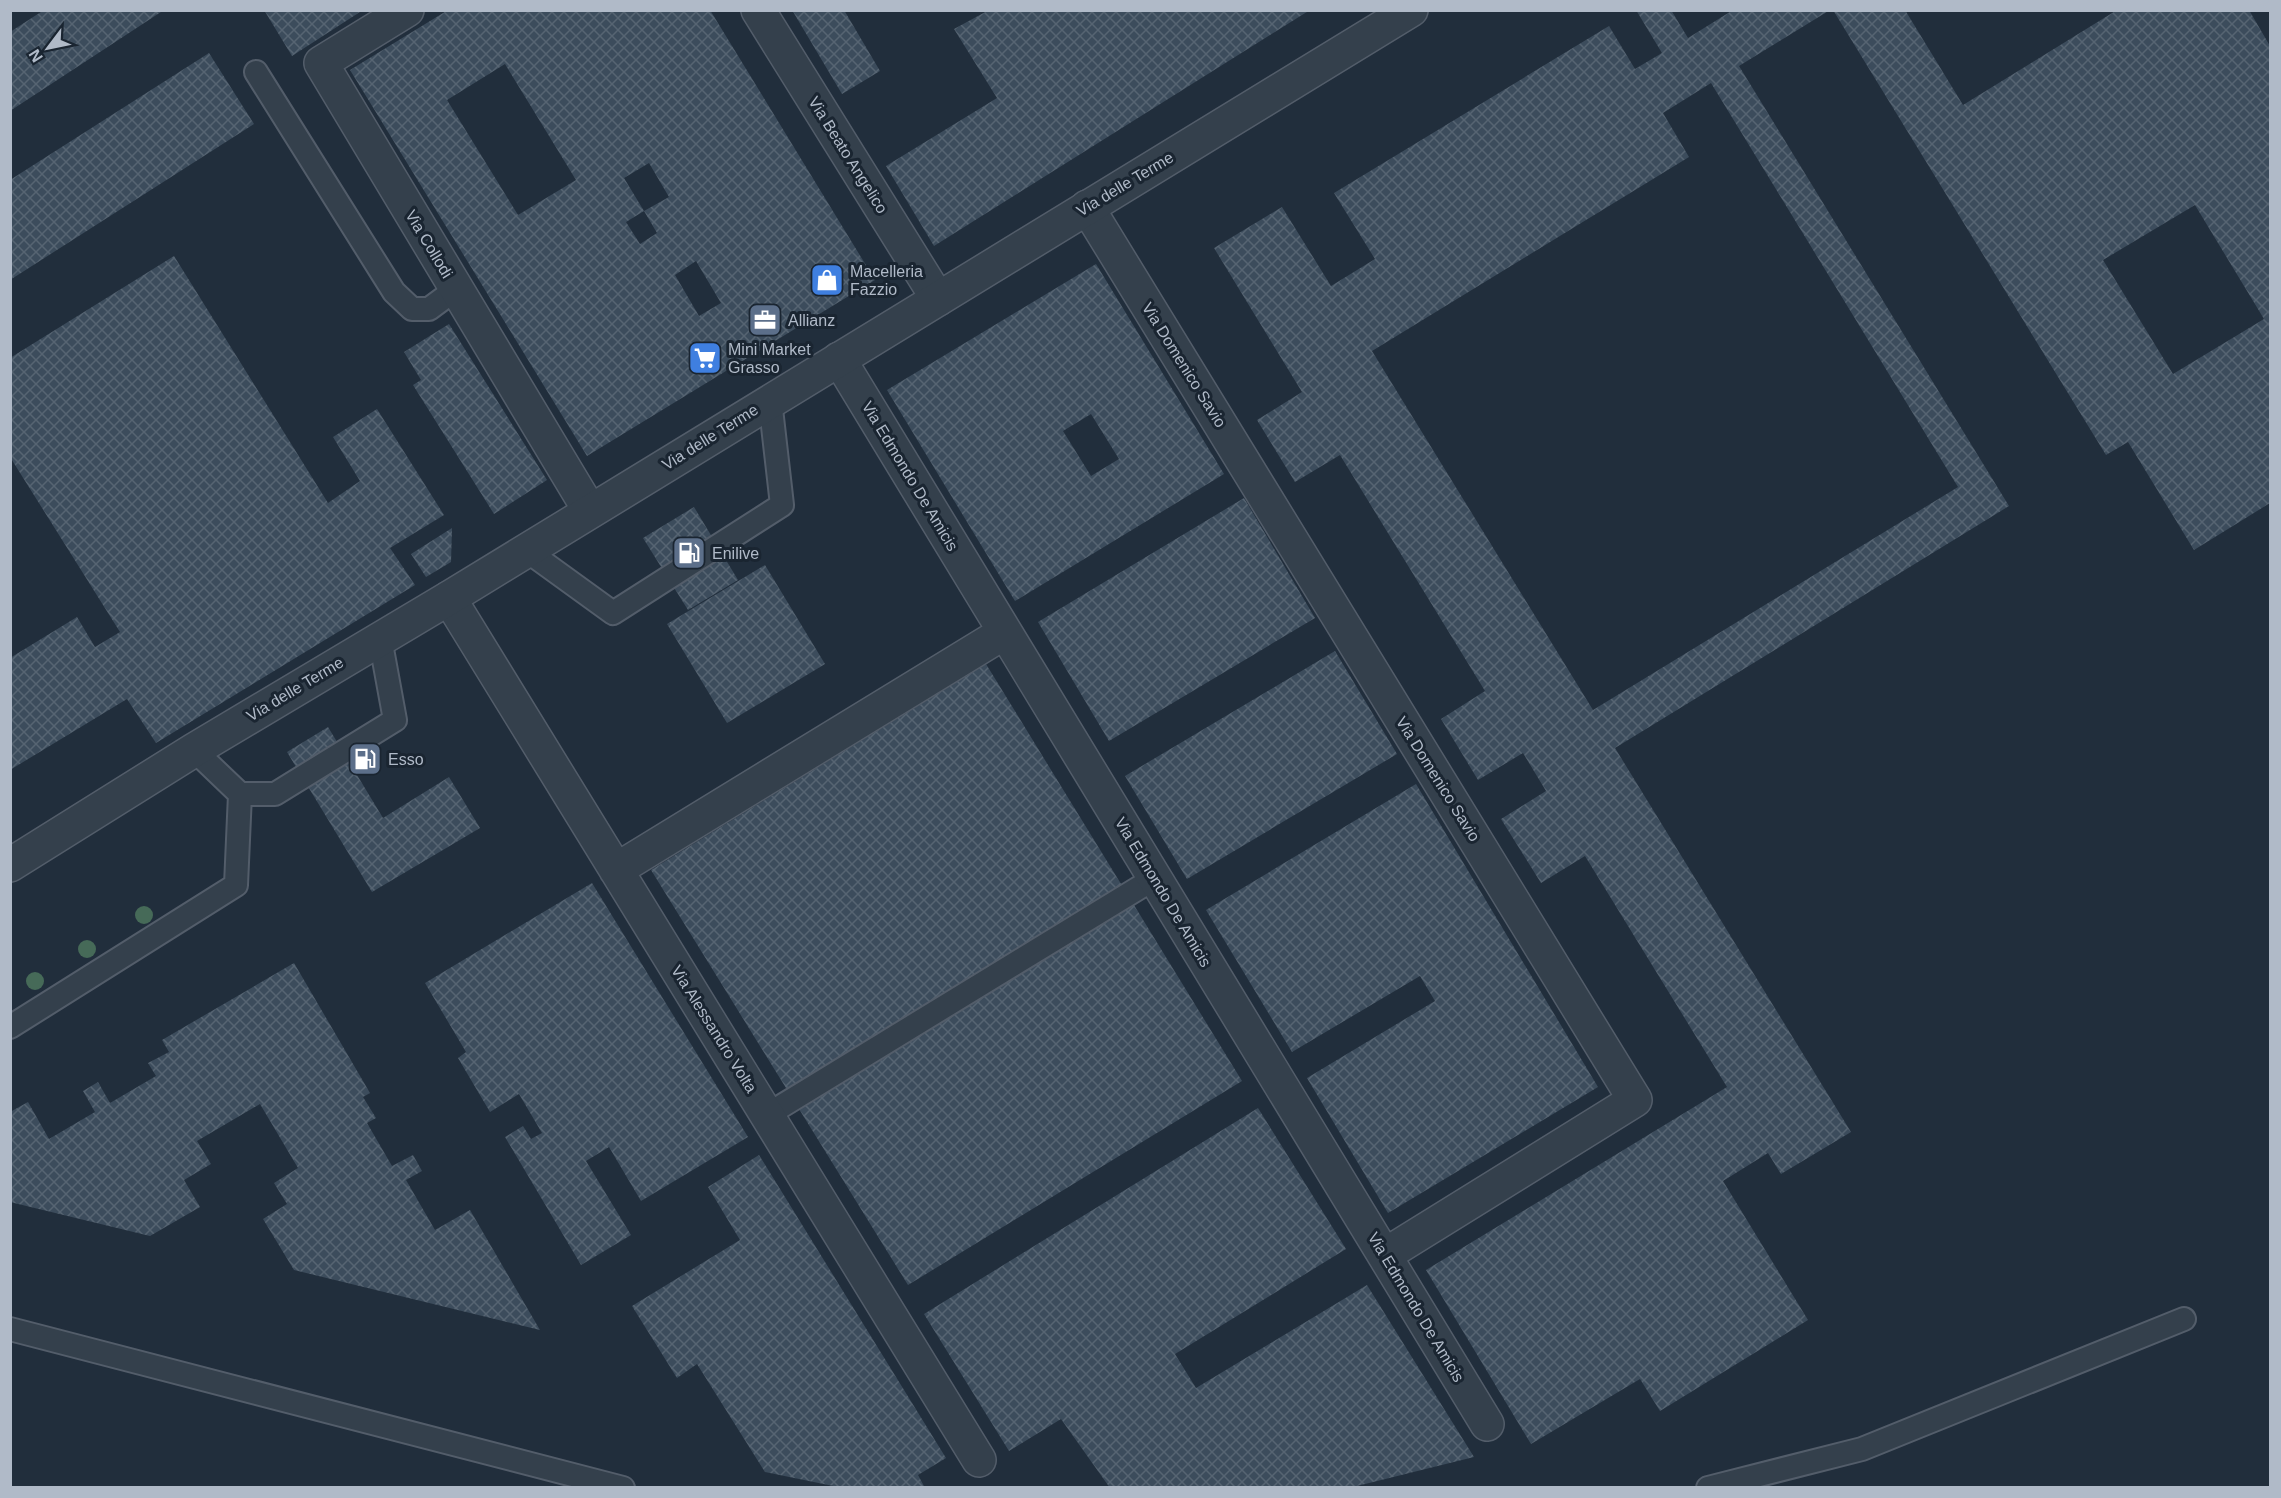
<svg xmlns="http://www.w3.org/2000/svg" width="2281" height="1498" viewBox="0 0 2281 1498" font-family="Helvetica,sans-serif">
<defs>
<pattern id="building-cross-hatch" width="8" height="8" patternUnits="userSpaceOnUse" patternTransform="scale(1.5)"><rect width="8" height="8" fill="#3c4c5c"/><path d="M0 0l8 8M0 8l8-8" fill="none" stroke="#566472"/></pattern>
</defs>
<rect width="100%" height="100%" fill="#212e3c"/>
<!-- building -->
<path fill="url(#building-cross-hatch)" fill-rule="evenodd" d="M 44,10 L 164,10 L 10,111 L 10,32 Z
M 264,10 L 363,10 L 292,56 Z
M 448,10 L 710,10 L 875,280 L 587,456 L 350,70 ZM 505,64 L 576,180 L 518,215 L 447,100 ZM 649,163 L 669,197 L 644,211 L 657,233 L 640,244 L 626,222 L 644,211 L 624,178 ZM 696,261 L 721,303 L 699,316 L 675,275 Z
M 792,10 L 844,10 L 880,71 L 842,94 Z
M 989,10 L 1310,10 L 934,246 L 886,166 L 997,98 L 954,29 Z
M 1636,10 L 1671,10 L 1688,38 L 1733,10 L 1830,10 L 1739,66 L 2009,506 L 1615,748 L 1851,1132 L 1781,1174 L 1768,1153 L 1723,1181 L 1808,1320 L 1660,1411 L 1640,1379 L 1531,1444 L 1426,1270 L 1727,1087 L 1585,856 L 1541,883 L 1501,819 L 1546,791 L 1523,753 L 1478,780 L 1441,719 L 1485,691 L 1340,455 L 1295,482 L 1257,420 L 1302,392 L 1214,248 L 1282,207 L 1331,286 L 1375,259 L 1334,193 L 1609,26 L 1635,69 L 1662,53 ZM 1711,83 L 1958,487 L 1593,710 L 1372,351 L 1689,157 L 1663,113 Z
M 1833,10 L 1905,10 L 1963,105 L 2117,10 L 2249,10 L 2270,46 L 2270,503 L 2194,550 L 2128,442 L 2106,455 ZM 2195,205 L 2264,319 L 2173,374 L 2103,260 Z
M 209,53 L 254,124 L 10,280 L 10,180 Z
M 174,256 L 328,503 L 360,481 L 333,437 L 377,409 L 444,515 L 390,548 L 415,585 L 156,743 L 127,699 L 10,770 L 10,658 L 77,617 L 95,647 L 120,632 L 10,457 L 10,358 Z
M 1096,264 L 1224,474 L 1015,601 L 887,390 ZM 1091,414 L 1119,459 L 1091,476 L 1063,431 Z
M 449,324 L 547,480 L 494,514 L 413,385 L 421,380 L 404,352 Z
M 1244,498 L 1315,618 L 1109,741 L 1038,622 Z
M 694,507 L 738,580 L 688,610 L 643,538 Z
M 452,528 L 451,562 L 426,577 L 411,554 Z
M 765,565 L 825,664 L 727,723 L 667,624 Z
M 1335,651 L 1397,754 L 1187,879 L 1125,776 Z
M 986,664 L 1242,1081 L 908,1285 L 651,870 Z
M 328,727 L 383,818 L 449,777 L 480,828 L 372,892 L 287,752 Z
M 1416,784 L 1598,1087 L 1388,1213 L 1307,1078 L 1435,1001 L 1420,976 L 1292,1052 L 1206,910 Z
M 592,883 L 748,1137 L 641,1201 L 609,1147 L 586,1161 L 631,1235 L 581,1265 L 505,1137 L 523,1126 L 531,1139 L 542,1133 L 519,1094 L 490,1112 L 458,1058 L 466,1052 L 425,983 Z
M 294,963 L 370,1093 L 363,1097 L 376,1118 L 367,1123 L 392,1166 L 413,1155 L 422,1171 L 406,1180 L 435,1230 L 470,1210 L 540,1330 L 294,1270 L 263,1219 L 287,1204 L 274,1183 L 298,1168 L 260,1104 L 197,1141 L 211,1164 L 184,1180 L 200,1207 L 150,1236 L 10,1202 L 10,1112 L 28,1102 L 49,1139 L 95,1112 L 83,1091 L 98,1082 L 110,1103 L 156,1076 L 148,1063 L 169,1052 L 162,1040 Z
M 1258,1108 L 1346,1249 L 1175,1354 L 1196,1388 L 1367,1285 L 1474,1457 L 1349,1488 L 1110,1488 L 1061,1419 L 1009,1451 L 924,1314 Z
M 759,1155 L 946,1458 L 918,1475 L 925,1488 L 843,1488 L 765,1472 L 697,1364 L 677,1378 L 632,1306 L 740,1240 L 708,1187 Z"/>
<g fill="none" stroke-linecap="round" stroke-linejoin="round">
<!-- service casing -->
<g stroke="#535d6a" stroke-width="26">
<path id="service" d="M 256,72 L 394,292 L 412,309 L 429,309 L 456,289
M 526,550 L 613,613 L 782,505 L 770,400
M 240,794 L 275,794 L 395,720 L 380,638
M 10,1027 L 236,885 L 240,794 L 194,750
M 767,1115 L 1155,878
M 10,1329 L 623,1488
M 1708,1488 L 1862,1449 L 2184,1319"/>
</g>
<!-- minor casing -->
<g stroke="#535d6a" stroke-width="36">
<path id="minor" d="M 407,10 L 321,63 L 590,511
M 758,10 L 938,299
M 1087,207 L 1635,1100 L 1385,1255
M 839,359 L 1487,1424
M 449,598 L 979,1460
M 616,870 L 1005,632"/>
</g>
<!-- tertiary casing -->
<g stroke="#535d6a" stroke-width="36">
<path id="tertiary" d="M 10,865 L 194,750 L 449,598 L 1411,10"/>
</g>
<!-- service -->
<use href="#service" stroke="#34404c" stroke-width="22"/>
<!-- minor -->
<use href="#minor" stroke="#34404c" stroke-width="33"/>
<!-- tertiary -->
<use href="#tertiary" stroke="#34404c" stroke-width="33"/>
</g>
<!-- trees -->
<g fill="#466a58">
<circle cx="144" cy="915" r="9"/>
<circle cx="87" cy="949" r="9"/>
<circle cx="35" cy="981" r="9"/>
</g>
<!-- icons -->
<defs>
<g id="shop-square" transform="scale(1.725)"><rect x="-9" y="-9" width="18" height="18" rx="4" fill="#3f7fe0" stroke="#1a2531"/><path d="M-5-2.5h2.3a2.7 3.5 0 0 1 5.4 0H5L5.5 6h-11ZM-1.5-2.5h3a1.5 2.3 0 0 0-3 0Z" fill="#fff"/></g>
<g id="office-square" transform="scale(1.725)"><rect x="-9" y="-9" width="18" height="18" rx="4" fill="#5c6f8a" stroke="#1a2531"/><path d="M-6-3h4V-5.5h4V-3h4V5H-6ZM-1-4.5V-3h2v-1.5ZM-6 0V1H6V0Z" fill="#fff"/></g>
<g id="supermarket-square" transform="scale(1.725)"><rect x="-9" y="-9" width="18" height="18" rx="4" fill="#3f7fe0" stroke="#1a2531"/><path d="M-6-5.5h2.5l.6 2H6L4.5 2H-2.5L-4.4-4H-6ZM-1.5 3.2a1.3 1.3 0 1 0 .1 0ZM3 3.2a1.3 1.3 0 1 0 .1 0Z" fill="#fff"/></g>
<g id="fuel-square" transform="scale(1.725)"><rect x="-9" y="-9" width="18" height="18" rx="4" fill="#5c6f8a" stroke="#1a2531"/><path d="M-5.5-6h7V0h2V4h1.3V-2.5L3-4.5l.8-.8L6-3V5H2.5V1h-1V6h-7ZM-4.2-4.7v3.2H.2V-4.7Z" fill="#fff"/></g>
</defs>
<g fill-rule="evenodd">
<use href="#shop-square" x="827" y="280"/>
<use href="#office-square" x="765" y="320"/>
<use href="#supermarket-square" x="705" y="358"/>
<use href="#fuel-square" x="689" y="553"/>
<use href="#fuel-square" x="365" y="759"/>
</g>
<g text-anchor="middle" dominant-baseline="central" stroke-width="6" stroke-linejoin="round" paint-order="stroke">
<!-- street labels -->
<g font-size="16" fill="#b0bac8" stroke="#1a2531">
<text transform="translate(848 155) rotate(58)">Via Beato Angelico</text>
<text transform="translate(1125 184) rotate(-31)">Via delle Terme</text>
<text transform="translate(429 244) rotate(59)">Via Collodi</text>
<text transform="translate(1184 365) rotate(58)">Via Domenico Savio</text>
<text transform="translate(710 437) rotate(-32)">Via delle Terme</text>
<text transform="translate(910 476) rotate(59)">Via Edmondo De Amicis</text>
<text transform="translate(295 689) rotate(-31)">Via delle Terme</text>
<text transform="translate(1438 779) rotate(58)">Via Domenico Savio</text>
<text transform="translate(1163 892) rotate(59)">Via Edmondo De Amicis</text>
<text transform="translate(714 1029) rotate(58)">Via Alessandro Volta</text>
<text transform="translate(1416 1307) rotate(59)">Via Edmondo De Amicis</text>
</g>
<!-- poi labels -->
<g font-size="16" fill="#b0bac8" stroke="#1a2531" text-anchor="start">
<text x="850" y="271">Macelleria<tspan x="850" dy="18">Fazzio</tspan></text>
<text x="788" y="320">Allianz</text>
<text x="728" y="349">Mini Market<tspan x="728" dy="18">Grasso</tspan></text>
<text x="712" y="553">Enilive</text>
<text x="388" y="759">Esso</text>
</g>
</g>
<!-- border -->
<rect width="2281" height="1498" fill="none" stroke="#b0bac8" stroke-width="24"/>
<!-- north arrow -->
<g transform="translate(48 48) rotate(238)" stroke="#1a2531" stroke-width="4.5" paint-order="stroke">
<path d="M0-4.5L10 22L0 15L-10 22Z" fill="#b0bac8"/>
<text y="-9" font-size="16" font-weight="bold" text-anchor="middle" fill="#b0bac8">N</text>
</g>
</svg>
